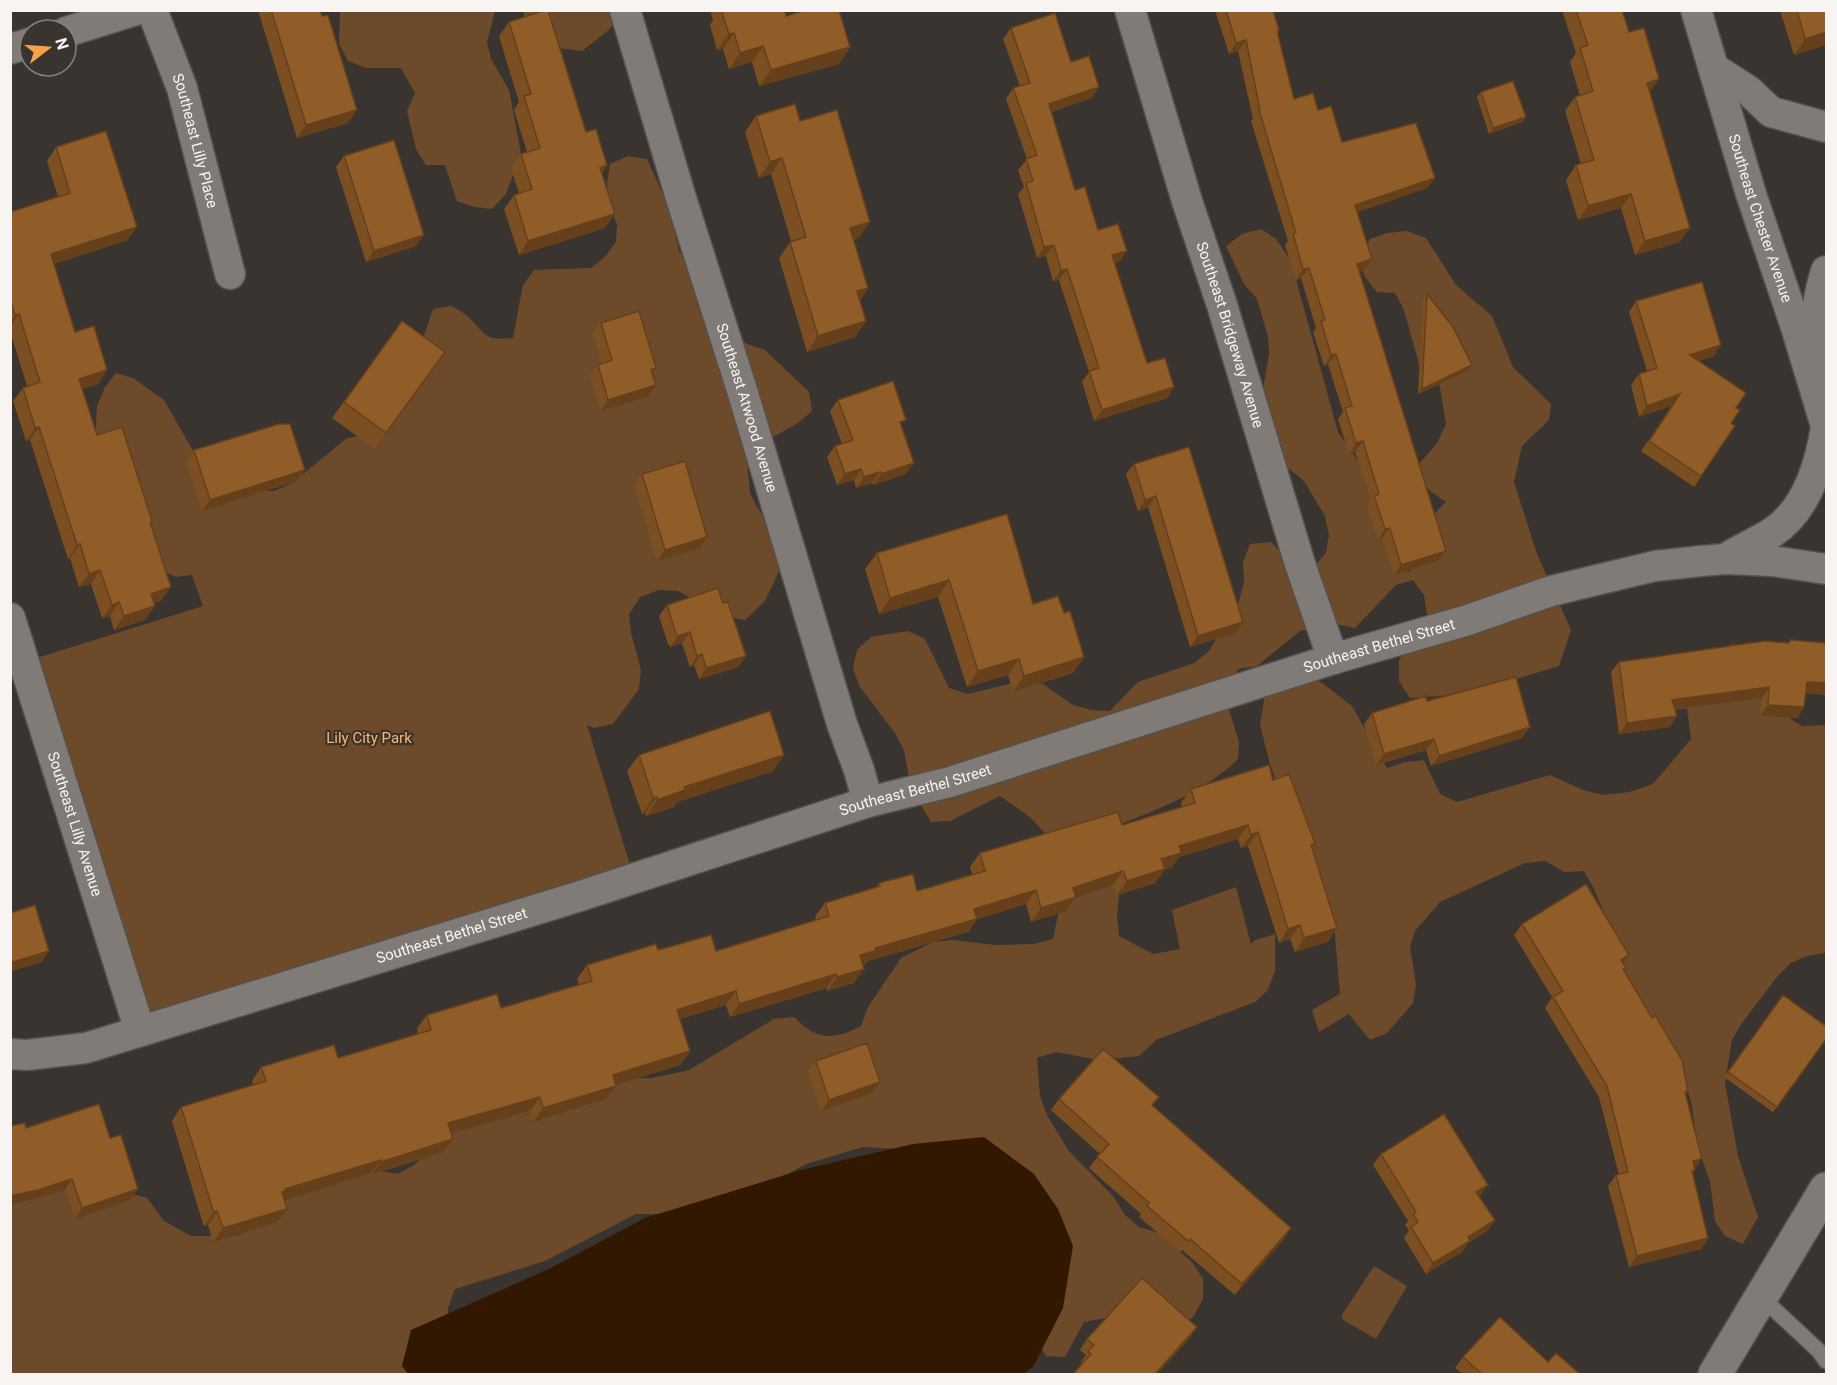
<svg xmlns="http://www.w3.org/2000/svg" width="1837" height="1385" viewBox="0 0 1837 1385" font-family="Roboto,sans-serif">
<rect width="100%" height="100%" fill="#393430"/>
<!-- green -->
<path fill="#6d4b2a" d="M 617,10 L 619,14 L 609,30 L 582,51 L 526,44 L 523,25 L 524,11 Z
M 340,11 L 495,11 L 487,42 L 491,59 L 509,90 L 521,154 L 506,194 L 492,209 L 474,207 L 457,201 L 445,165 L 426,165 L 416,149 L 407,111 L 415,93 L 401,68 L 366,68 L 348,61 L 339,44 Z
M 628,156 L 647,159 L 671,212 L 679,252 L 709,279 L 731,333 L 747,344 L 765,350 L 809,392 L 812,411 L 798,423 L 746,452 L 750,493 L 758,509 L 781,540 L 784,561 L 765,601 L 745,620 L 727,617 L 678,591 L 659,590 L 640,597 L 629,614 L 631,633 L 641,670 L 639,689 L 613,724 L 594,728 L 587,725 L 634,878 L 140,1031 L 24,662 L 203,606 L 192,575 L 176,577 L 140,560 L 95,443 L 97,406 L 105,387 L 116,373 L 133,378 L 164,400 L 204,470 L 255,491 L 274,491 L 292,483 L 347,438 L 366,435 L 398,413 L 433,309 L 451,306 C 457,309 463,312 468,317 C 487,335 484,341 513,338 L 523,285 L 534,270 L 591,268 L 605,257 L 616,242 L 617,224 L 610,207 L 607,184 L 610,164 Z
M 1261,229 L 1276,239 L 1291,261 L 1338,432 L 1359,462 L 1386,543 L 1409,572 L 1421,559 L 1433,515 L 1446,502 L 1430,491 L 1413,471 L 1437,443 L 1446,424 L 1439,382 L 1421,372 L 1404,310 L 1395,293 L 1377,292 C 1359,271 1356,264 1370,239 L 1387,233 L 1407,231 L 1426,238 L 1456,285 L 1492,316 L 1513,367 L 1551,404 L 1549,420 L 1522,446 L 1514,482 L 1537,554 L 1571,630 L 1559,666 L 1467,694 L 1410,698 L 1399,681 L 1399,661 L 1405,644 L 1419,631 L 1427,615 L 1424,595 L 1413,580 L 1396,585 L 1355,628 L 1337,624 L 1300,631 L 1257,666 L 1238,669 L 1227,703 L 1239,742 L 1238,759 C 1196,801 1127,820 1073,842 L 1056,845 L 1030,817 L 1000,796 L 950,821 L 931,822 L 911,789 L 904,750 L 895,733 L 860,687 L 853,669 L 857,650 L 871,637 L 908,631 L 925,639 L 949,688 L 968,694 L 1025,680 L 1043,684 L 1073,705 L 1092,710 L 1110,711 L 1138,682 L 1194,663 L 1209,651 L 1239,601 L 1244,582 L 1243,562 L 1250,544 L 1271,542 L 1296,568 L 1314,567 L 1326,553 L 1329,535 L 1325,516 L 1304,481 L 1288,468 L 1278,452 L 1262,394 L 1269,355 L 1268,336 L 1257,299 L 1244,284 L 1226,246 L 1242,234 Z
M 1733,644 L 1772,645 L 1786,716 L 1802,726 L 1826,725 L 1826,953 L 1807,956 L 1791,963 L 1777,977 L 1742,1023 L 1732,1040 L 1725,1083 L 1738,1156 L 1758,1217 L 1743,1244 L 1725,1236 L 1715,1221 L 1710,1181 L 1697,1146 L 1692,1106 L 1676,1049 L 1628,1007 L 1609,924 L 1594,889 L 1584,871 L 1564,872 L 1546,861 L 1525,863 L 1440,902 L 1415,931 L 1410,947 L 1416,985 L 1413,1003 L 1387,1033 L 1370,1040 L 1349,1014 L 1319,1032 L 1312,1010 L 1340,994 L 1334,925 L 1291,822 L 1270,764 L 1260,725 L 1267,683 L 1305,675 L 1322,683 L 1352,706 L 1387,768 L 1405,762 L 1424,760 L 1440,794 L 1457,802 L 1550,775 L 1583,790 L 1603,795 L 1630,792 L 1653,784 L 1691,739 L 1686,700 L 1715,651 Z
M 1088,878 L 1120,886 L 1117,915 L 1119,936 L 1153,954 L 1180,949 L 1172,910 L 1236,887 L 1251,944 L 1255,940 L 1275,934 L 1275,971 L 1268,990 L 1255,1002 L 1156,1040 L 1139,1056 L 1099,1060 L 1056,1052 L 1037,1058 L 1040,1096 L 1047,1115 L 1068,1150 L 1113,1196 L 1125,1215 L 1139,1227 L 1159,1233 L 1193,1263 L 1203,1279 L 1203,1299 L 1193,1317 L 1179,1330 L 1106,1318 L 1084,1322 L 1065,1357 L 1046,1356 L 922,1150 L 863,1147 L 806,1164 L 735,1203 L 686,1214 L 636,1214 L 545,1261 L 455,1289 L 448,1308 L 448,1327 L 473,1374 L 11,1374 L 10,1196 L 95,1176 L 128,1193 L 147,1198 L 164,1221 L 191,1236 L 236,1236 L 254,1228 L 287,1195 L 363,1168 L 398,1174 L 414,1165 L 442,1139 L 459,1109 L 616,1079 L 652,1078 L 689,1070 L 774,1019 L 794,1017 C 816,1040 833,1041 861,1026 L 868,1007 L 901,958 L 933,942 L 953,940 L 995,945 L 1034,944 L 1053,939 L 1061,901 Z
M 1374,1266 L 1407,1286 L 1376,1339 L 1343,1320 L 1342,1315 Z"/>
<!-- water -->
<path fill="#321800" d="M 984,1137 L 1034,1174 L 1058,1209 L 1073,1246 L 1063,1308 L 1033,1367 L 1023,1374 L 408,1374 L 402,1366 L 411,1330 L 549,1269 L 645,1218 L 801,1170 L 913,1144 Z"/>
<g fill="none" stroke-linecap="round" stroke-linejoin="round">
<!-- lane casing -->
<g stroke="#54504c" stroke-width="18">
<path id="lane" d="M 1761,1297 L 1819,1351 L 1826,1361"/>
</g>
<!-- street casing -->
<g stroke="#54504c" stroke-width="33">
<g id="street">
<path id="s1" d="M 152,10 L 182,88 L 230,274"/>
<path id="s2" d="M 625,10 L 681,198 L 742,390 L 842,724 L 859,770 L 868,802"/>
<path id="s3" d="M 1130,10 L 1187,201 L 1222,305 L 1300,564 L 1333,659"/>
<path id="s4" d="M 1696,10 L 1751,194 L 1796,327 L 1826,426"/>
<path d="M 66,32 L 136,10"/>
<path d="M 10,49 L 30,43"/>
<path d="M 1715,69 L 1749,91 L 1771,112 L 1826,127"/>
<path d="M 1813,361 C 1814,331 1817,299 1826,271"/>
<path d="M 1725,559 C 1740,549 1758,542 1773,532 C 1806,510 1820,465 1826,427"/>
<path id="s5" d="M 10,618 L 140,1031"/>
<path id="s6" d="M 10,1054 L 27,1055 L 86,1048 L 577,897 L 868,802 L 950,782 L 1333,659 L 1468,620 L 1551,591 L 1655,566 L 1701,561 L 1725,559 L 1772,561 L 1826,569"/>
</g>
</g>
<!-- secondary casing -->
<g stroke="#54504c" stroke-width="36">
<path id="secondary" d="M 1715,1374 L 1826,1189"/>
</g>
<!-- lane -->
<use href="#lane" stroke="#807b76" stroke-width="15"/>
<!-- street -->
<use href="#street" stroke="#807b76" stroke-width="30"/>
<!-- secondary -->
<use href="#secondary" stroke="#807b76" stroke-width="33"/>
</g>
<!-- wall -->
<path fill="#7c4f22" d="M 258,10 L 320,10 L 348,123 L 297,138 Z
M 710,10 L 785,10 L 786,16 L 850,47 L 839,64 L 759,86 L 752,62 L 729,69 L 723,49 L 717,50 L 710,25 L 713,20 Z
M 1215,10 L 1273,10 L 1279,30 L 1278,32 L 1278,35 L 1294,99 L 1318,110 L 1342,142 L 1435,178 L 1427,188 L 1357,212 L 1372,259 L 1364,270 L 1359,272 L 1446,551 L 1438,561 L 1394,575 L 1382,538 L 1378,540 L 1367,506 L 1371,501 L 1355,452 L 1349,454 L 1338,419 L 1343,412 L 1328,364 L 1324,366 L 1313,332 L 1316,328 L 1301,278 L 1296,280 L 1285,245 L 1288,241 L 1251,121 L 1253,119 L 1238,51 L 1229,54 Z
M 1562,10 L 1622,10 L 1650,93 L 1680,242 L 1635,255 L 1621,208 L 1578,220 L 1566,180 L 1576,165 L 1581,164 L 1565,111 L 1575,97 L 1580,96 L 1570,62 L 1576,53 Z
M 1780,10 L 1827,10 L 1794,55 Z
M 509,22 L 586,132 L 607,165 L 602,173 L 605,228 L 519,255 L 504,209 L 514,195 L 519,193 L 511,168 L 521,154 L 527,152 L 514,110 L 519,102 L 499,36 Z
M 1011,28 L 1071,62 L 1092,98 L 1051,112 L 1075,190 L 1098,230 L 1119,262 L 1114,263 L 1147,363 L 1174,387 L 1167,398 L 1094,421 L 1082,382 L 1089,372 L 1059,280 L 1053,281 L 1046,256 L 1037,258 L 1018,194 L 1024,187 L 1018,170 L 1027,159 L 1006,99 L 1013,88 L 1020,86 L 1003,39 Z
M 1481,92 L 1526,117 L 1522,122 L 1489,134 L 1477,97 Z
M 756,116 L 800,121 L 859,238 L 854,240 L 868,288 L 860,300 L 866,321 L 855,337 L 807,352 L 779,258 L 791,241 L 771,174 L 759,178 L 745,132 Z
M 56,147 L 128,240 L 54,264 L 75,332 L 107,370 L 98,384 L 82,389 L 97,435 L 150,523 L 161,601 L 154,603 L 145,620 L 114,630 L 110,616 L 102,618 L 91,584 L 79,587 L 70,558 L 68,559 L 30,440 L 26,441 L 13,401 L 23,388 L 27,386 L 10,331 L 10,212 L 58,197 L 47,161 Z
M 344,156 L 416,246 L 366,262 L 336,167 Z
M 1427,294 L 1472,365 L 1468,371 L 1418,394 L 1423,300 Z
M 1636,301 L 1714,356 L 1699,361 L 1736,408 L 1731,423 L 1735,426 L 1694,487 L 1641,451 L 1673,405 L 1639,417 L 1631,385 L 1639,374 L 1647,371 L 1629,312 Z
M 402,321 L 445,352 L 375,449 L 332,418 Z
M 601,323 L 652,374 L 656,385 L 648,396 L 601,411 L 590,376 L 598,365 L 602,363 L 593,334 Z
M 838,400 L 902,426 L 906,474 L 873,485 L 872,483 L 856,488 L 854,480 L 837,485 L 827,457 L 835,446 L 842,444 L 830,411 Z
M 194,450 L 305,470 L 297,481 L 202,511 L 186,461 Z
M 1134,464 L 1243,622 L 1236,633 L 1190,647 L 1148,507 L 1138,511 L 1126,474 Z
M 642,474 L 700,548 L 657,561 L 634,485 Z
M 877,553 L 1033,604 L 1064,613 L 1084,657 L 1073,673 L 1013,692 L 1008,675 L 967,687 L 938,597 L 879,614 L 865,569 Z
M 723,603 L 746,656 L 738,667 L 699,679 L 694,665 L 690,667 L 682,643 L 670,647 L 668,644 L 659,616 L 667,605 Z
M 1790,640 L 1827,695 L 1806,693 L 1804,707 L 1797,718 L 1760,716 L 1762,698 L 1675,710 L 1670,727 L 1619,734 L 1611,672 L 1619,662 L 1788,643 Z
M 1427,701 L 1522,738 L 1431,766 L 1426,750 L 1376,765 L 1364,724 L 1372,713 Z
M 639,755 L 773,771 L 677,802 L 674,807 L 646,816 L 645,813 L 642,814 L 627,771 Z
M 1273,780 L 1312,848 L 1337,928 L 1328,942 L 1295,952 L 1290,939 L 1279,943 L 1248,846 L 1241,848 L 1238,839 L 1179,857 L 1172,867 L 1165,869 L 1155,883 L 1117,895 L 1113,885 L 1075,898 L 1066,911 L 1031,922 L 1026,904 L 977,919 L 968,932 L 868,961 L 866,964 L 863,965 L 854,983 L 827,991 L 827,988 L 730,1017 L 726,1005 L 680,1019 L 690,1051 L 680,1065 L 616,1085 L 606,1099 L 533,1122 L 530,1111 L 451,1133 L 443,1152 L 371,1175 L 371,1173 L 284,1200 L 277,1222 L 213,1242 L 208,1225 L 204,1226 L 203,1224 L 172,1121 L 181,1107 L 253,1085 L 252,1081 L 261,1067 L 338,1058 L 418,1034 L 417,1028 L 427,1015 L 501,1008 L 579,985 L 577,979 L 587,965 L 658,950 L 716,951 L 816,920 L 815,916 L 825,903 L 876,888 L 879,883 L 917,891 L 972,874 L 970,867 L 980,853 L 1122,825 L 1182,807 L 1181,803 L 1191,789 Z
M 1522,924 L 1629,955 L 1623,963 L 1626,968 L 1624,971 L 1688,1091 L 1686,1094 L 1695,1169 L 1692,1174 L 1708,1238 L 1701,1249 L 1629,1267 L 1608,1186 L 1616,1175 L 1619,1175 L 1599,1097 L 1545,1008 L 1552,997 L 1514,935 Z
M 1783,995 L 1827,1038 L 1773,1112 L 1724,1077 Z
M 816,1061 L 872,1093 L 821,1111 L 808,1072 Z
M 1059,1099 L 1153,1106 L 1284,1239 L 1235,1295 L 1182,1250 L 1180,1252 L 1139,1217 L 1141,1214 L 1089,1168 L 1100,1154 L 1051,1110 Z
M 26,1128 L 130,1200 L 75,1219 L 65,1190 L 31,1200 Z
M 1381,1154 L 1488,1185 L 1479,1196 L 1495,1220 L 1487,1231 L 1468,1243 L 1462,1252 L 1426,1274 L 1404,1238 L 1409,1230 L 1405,1225 L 1408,1221 L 1373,1165 Z
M 1190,1338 L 1157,1374 L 1073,1374 L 1082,1364 L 1081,1362 L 1086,1355 L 1080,1350 L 1087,1339 Z
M 1463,1357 L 1580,1374 L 1463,1374 L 1455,1368 Z"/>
<!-- shaded-wall -->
<path fill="#65401b" d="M 1827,32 L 1827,45 L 1794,55 L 1805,39 Z
M 734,33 L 723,49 L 717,50 L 729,34 Z
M 1246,40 L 1238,51 L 1229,54 L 1236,43 Z
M 763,46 L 752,62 L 729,69 L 740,53 Z
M 850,47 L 839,64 L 759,86 L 771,70 Z
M 1659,79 L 1649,93 L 1647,83 Z
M 1099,87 L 1092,98 L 1041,115 L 1049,104 Z
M 357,110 L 348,123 L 297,138 L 306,125 Z
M 1526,117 L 1522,122 L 1489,134 L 1493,128 Z
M 782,158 L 771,174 L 759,178 L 770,162 Z
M 607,165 L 598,179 L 600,168 Z
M 1435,178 L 1427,188 L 1347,216 L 1355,205 Z
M 1631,194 L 1621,208 L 1578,220 L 1588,206 Z
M 615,214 L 605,228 L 519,255 L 528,241 Z
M 870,222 L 859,238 L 839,244 L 850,228 Z
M 137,227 L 128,240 L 42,268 L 51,254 Z
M 1690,228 L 1680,242 L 1635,255 L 1645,241 Z
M 424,235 L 416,246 L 366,262 L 374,251 Z
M 1054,245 L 1046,256 L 1037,258 L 1044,247 Z
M 1127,251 L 1119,262 L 1104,266 L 1112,255 Z
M 1372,259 L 1364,270 L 1349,275 L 1357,264 Z
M 1309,268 L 1301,278 L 1296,280 L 1303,269 Z
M 1067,269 L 1059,280 L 1053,281 L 1061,270 Z
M 868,288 L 856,304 L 857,291 Z
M 19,314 L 10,326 L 10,322 L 15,315 Z
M 866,321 L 855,337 L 807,352 L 818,336 Z
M 1721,345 L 1714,356 L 1683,365 L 1690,355 Z
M 1336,354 L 1328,364 L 1324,366 L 1331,355 Z
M 1472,365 L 1468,371 L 1418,394 L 1422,389 Z
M 107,370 L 98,384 L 70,393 L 79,379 Z
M 656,385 L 648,396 L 601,411 L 608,400 Z
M 1174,387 L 1167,398 L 1094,421 L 1102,410 Z
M 1680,394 L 1673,405 L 1639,417 L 1647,406 Z
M 39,427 L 30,440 L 26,441 L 35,428 Z
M 1363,441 L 1355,452 L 1349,454 L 1356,443 Z
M 914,463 L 906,474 L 873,485 L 881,474 Z
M 861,469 L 854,480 L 837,485 L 845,474 Z
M 305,470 L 297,481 L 202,511 L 210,500 Z
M 880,472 L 872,483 L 856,488 L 864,477 Z
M 1156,496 L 1148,507 L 1138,511 L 1145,500 Z
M 1390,528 L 1382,538 L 1378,540 L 1385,529 Z
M 707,537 L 700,548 L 657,561 L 665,550 Z
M 80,544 L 70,558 L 68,559 L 77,545 Z
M 1446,551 L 1438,561 L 1394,575 L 1401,565 Z
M 100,570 L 91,584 L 79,587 L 89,574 Z
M 949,580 L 938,597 L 879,614 L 890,598 Z
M 171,587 L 161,601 L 141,607 L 151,594 Z
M 119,602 L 110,616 L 102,618 L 112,605 Z
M 155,606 L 145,620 L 114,630 L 124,616 Z
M 1243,622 L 1236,633 L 1190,647 L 1198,636 Z
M 690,632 L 682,643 L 670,647 L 678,636 Z
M 702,654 L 694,665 L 690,667 L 697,656 Z
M 746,656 L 738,667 L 699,679 L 706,668 Z
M 1084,657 L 1073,673 L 1013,692 L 1024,676 Z
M 1019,659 L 1008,675 L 967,687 L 978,671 Z
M 1807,682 L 1827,683 L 1827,695 L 1799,693 Z
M 1769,687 L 1762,698 L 1665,711 L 1672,700 Z
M 1768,705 L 1804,707 L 1797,718 L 1760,716 Z
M 1677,716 L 1670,727 L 1619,734 L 1627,723 Z
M 1530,727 L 1522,738 L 1431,766 L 1439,756 Z
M 1434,739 L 1426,750 L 1376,765 L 1384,754 Z
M 784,755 L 773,771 L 677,802 L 674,807 L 646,816 L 657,800 L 684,787 Z
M 657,797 L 645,813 L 642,814 L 653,798 Z
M 1248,825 L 1238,839 L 1179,857 L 1172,867 L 1151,873 L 1161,859 L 1179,846 Z
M 1258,832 L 1248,846 L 1241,848 L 1251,835 Z
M 1165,869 L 1155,883 L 1117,895 L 1127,881 Z
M 1123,871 L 1113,885 L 1075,898 L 1066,911 L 1031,922 L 1041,908 L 1073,888 Z
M 1036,890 L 1026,904 L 977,919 L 968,932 L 868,961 L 866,964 L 850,969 L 860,955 L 875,948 L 974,909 Z
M 1300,925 L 1290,939 L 1279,943 L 1288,929 Z
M 1337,928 L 1328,942 L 1295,952 L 1304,938 Z
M 49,951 L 42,962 L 10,972 L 10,963 Z
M 1629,955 L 1621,966 L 1621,960 Z
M 864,969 L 854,983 L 827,991 L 837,977 Z
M 836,974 L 827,988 L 730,1017 L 739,1004 Z
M 736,991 L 726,1005 L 667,1023 L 677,1010 Z
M 690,1051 L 680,1065 L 603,1089 L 613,1075 Z
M 880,1082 L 872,1093 L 821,1111 L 829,1100 Z
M 616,1086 L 606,1099 L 533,1122 L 543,1108 Z
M 540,1097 L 530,1111 L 439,1137 L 448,1123 Z
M 453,1139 L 443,1152 L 371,1175 L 381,1162 Z
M 1702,1159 L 1694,1170 L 1695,1170 L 1688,1181 L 1693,1161 Z
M 381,1160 L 371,1173 L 279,1202 L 282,1192 L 285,1189 Z
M 72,1179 L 65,1190 L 31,1200 L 10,1205 L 10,1196 Z
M 1488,1185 L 1480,1196 L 1468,1202 L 1476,1192 Z
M 138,1189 L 130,1200 L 75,1219 L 82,1208 Z
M 287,1209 L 277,1222 L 213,1242 L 223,1228 Z
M 217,1211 L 208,1225 L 204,1226 L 214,1212 Z
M 1495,1220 L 1487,1231 L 1468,1243 L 1462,1252 L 1426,1274 L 1433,1263 L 1468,1237 Z
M 1291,1228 L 1284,1239 L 1235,1295 L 1242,1284 Z
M 1708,1238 L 1701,1249 L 1629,1267 L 1637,1256 Z
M 1197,1327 L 1190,1338 L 1157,1374 L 1155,1374 Z"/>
<!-- building -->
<path fill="#905c27" stroke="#65401b" stroke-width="1.5" d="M 271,10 L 320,10 L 322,16 L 328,15 L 357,110 L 306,125 Z
M 545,10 L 548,10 L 586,132 L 596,129 L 607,165 L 600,168 L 615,214 L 528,241 L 514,195 L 532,189 L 521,154 L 540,148 L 524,96 L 531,94 L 509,22 Z
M 721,10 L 785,10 L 786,16 L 806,10 L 839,10 L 850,47 L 771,70 L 763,46 L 740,53 L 734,33 L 729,34 Z
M 1226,10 L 1273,10 L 1279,30 L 1278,30 L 1278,35 L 1294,99 L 1313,93 L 1318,110 L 1331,106 L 1342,142 L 1416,123 L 1435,178 L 1355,205 L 1372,259 L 1357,264 L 1446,551 L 1401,565 L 1390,528 L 1385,529 L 1374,496 L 1379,494 L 1363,441 L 1356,443 L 1345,408 L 1352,406 L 1336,354 L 1331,355 L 1321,321 L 1325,320 L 1309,268 L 1303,269 L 1293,234 L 1296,233 L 1259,110 L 1260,110 L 1246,40 L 1236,43 Z
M 1576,10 L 1622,10 L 1629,32 L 1644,28 L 1659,79 L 1647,83 L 1690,228 L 1645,241 L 1631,194 L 1588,206 L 1576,165 L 1594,160 L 1575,97 L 1593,91 L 1580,48 L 1588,45 Z
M 1797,10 L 1827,10 L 1827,32 L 1805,39 Z
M 1055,13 L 1071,62 L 1089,56 L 1099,87 L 1049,104 L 1075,190 L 1085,187 L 1098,230 L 1118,224 L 1127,251 L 1112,255 L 1147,363 L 1165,358 L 1174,387 L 1102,410 L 1089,371 L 1099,368 L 1067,269 L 1061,270 L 1054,245 L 1044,247 L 1026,183 L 1033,181 L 1026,159 L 1037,155 L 1013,88 L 1030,83 L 1011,28 Z
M 1513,81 L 1526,117 L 1493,128 L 1481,92 Z
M 795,104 L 800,121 L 837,110 L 870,222 L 850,228 L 868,288 L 857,291 L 866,321 L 818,336 L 790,242 L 806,237 L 782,158 L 770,162 L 756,116 Z
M 106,131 L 137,227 L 51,254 L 75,332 L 94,326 L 107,370 L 79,379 L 97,435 L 122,427 L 152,521 L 150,522 L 171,587 L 151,594 L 155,606 L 124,616 L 119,602 L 112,605 L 100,570 L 89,574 L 80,544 L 77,545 L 39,427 L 35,428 L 23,388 L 40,382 L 19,314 L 15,315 L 10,299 L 10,212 L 70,193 L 56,147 Z
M 394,140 L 424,235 L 374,251 L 344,156 Z
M 1702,282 L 1721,345 L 1690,355 L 1746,393 L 1736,408 L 1740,410 L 1731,423 L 1735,426 L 1701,476 L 1649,441 L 1680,394 L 1647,406 L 1639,374 L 1657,368 L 1636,301 Z
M 1427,294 L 1453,327 L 1472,365 L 1422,389 Z
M 639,311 L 656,368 L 651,370 L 656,385 L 608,400 L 598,365 L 612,360 L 601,323 Z
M 402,321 L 445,352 L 386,433 L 344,402 Z
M 893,381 L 906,420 L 900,422 L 914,463 L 881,474 L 880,472 L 864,477 L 861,469 L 845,474 L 835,446 L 853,440 L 838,400 Z
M 279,424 L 290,424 L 305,470 L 210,500 L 194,450 Z
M 1189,447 L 1243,622 L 1198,636 L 1156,496 L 1145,500 L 1134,464 Z
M 685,461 L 707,537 L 665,550 L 642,474 Z
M 1007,514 L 1033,604 L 1058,596 L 1064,613 L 1070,611 L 1084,657 L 1024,676 L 1019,659 L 978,671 L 949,580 L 890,598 L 877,553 Z
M 718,588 L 723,603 L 728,602 L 746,656 L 706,668 L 702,654 L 697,656 L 690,632 L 678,636 L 676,634 L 667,605 Z
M 1790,640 L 1827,643 L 1827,683 L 1807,682 L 1804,707 L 1768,705 L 1769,687 L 1672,700 L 1677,716 L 1627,723 L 1619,662 L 1764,641 L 1789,643 Z
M 1516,677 L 1530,727 L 1439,756 L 1434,739 L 1384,754 L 1372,713 L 1426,696 L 1427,701 Z
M 770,711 L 784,755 L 684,787 L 685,790 L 657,800 L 657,797 L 653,798 L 639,755 Z
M 1269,765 L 1273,780 L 1289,774 L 1315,843 L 1311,845 L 1337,928 L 1304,938 L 1300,925 L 1288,929 L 1258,832 L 1251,835 L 1248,825 L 1179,846 L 1182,853 L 1161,859 L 1165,869 L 1127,881 L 1123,871 L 1073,888 L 1076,897 L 1041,908 L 1036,890 L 974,909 L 977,919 L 875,948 L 875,951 L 860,955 L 864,969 L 837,977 L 836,974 L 739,1004 L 736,991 L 677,1010 L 690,1051 L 613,1075 L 616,1086 L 543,1108 L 540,1097 L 448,1123 L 453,1139 L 381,1162 L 381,1160 L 285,1189 L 286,1191 L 282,1192 L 287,1209 L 223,1228 L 217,1211 L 214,1212 L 213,1210 L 181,1107 L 266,1081 L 261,1067 L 334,1045 L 338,1058 L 431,1030 L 427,1015 L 497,994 L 501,1008 L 592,981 L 587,965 L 656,944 L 658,950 L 711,935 L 716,951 L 829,916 L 825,903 L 880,886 L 879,883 L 913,874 L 917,891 L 985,871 L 980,853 L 1118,812 L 1122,825 L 1195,803 L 1191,789 Z
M 1586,884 L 1629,955 L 1621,960 L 1626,968 L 1623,969 L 1652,1018 L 1655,1015 L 1682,1060 L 1688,1091 L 1685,1092 L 1702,1159 L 1693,1161 L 1695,1170 L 1692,1171 L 1708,1238 L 1637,1256 L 1616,1175 L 1628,1172 L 1607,1086 L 1553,997 L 1563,991 L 1522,924 Z
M 35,905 L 49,951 L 10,963 L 10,913 Z
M 1783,995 L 1827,1027 L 1827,1038 L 1777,1107 L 1728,1072 Z
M 867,1043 L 880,1082 L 829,1100 L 816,1061 Z
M 1103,1049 L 1159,1097 L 1152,1105 L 1291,1228 L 1242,1284 L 1190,1239 L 1188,1241 L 1147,1206 L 1149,1203 L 1097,1157 L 1109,1144 L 1059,1099 Z
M 99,1104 L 110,1138 L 121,1135 L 138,1189 L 82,1208 L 72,1179 L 38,1190 L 10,1196 L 10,1126 L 25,1123 L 26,1128 Z
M 1444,1114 L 1488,1185 L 1476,1192 L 1495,1220 L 1468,1237 L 1470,1241 L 1433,1263 L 1411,1227 L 1418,1222 L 1413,1214 L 1416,1212 L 1381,1154 Z
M 1142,1278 L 1197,1327 L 1155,1374 L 1073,1374 L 1091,1354 L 1088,1351 L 1094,1345 L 1087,1339 Z
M 1500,1317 L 1548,1362 L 1556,1353 L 1580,1374 L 1482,1374 L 1463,1357 Z"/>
<g text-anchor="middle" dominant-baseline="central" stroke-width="4.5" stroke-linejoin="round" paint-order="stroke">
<!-- street labels -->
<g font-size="15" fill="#f7f4f2" stroke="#393430">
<text stroke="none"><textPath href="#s1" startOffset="138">Southeast Lilly Place</textPath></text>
<text stroke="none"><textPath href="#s4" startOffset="218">Southeast Chester Avenue</textPath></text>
<text stroke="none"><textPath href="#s3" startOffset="340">Southeast Bridgeway Avenue</textPath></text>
<text stroke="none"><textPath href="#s2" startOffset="416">Southeast Atwood Avenue</textPath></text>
<text stroke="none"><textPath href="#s6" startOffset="1431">Southeast Bethel Street</textPath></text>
<text stroke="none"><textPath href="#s6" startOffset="945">Southeast Bethel Street</textPath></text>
<text stroke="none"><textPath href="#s5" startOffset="216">Southeast Lilly Avenue</textPath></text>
<text stroke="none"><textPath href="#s6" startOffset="459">Southeast Bethel Street</textPath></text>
</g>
<!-- park labels -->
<g font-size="15" fill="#feb369" stroke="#393430">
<text x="369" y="738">Lily City Park</text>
</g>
</g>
<!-- border -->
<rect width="1837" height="1385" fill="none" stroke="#f7f4f2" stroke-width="24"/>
<!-- north arrow -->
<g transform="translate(48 48) rotate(73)"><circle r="28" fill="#393430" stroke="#85817e" stroke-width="1.5"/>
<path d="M0-4.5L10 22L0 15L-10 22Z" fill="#f7a248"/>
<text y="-9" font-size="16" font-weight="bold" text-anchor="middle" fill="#f7f4f2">N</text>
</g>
</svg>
